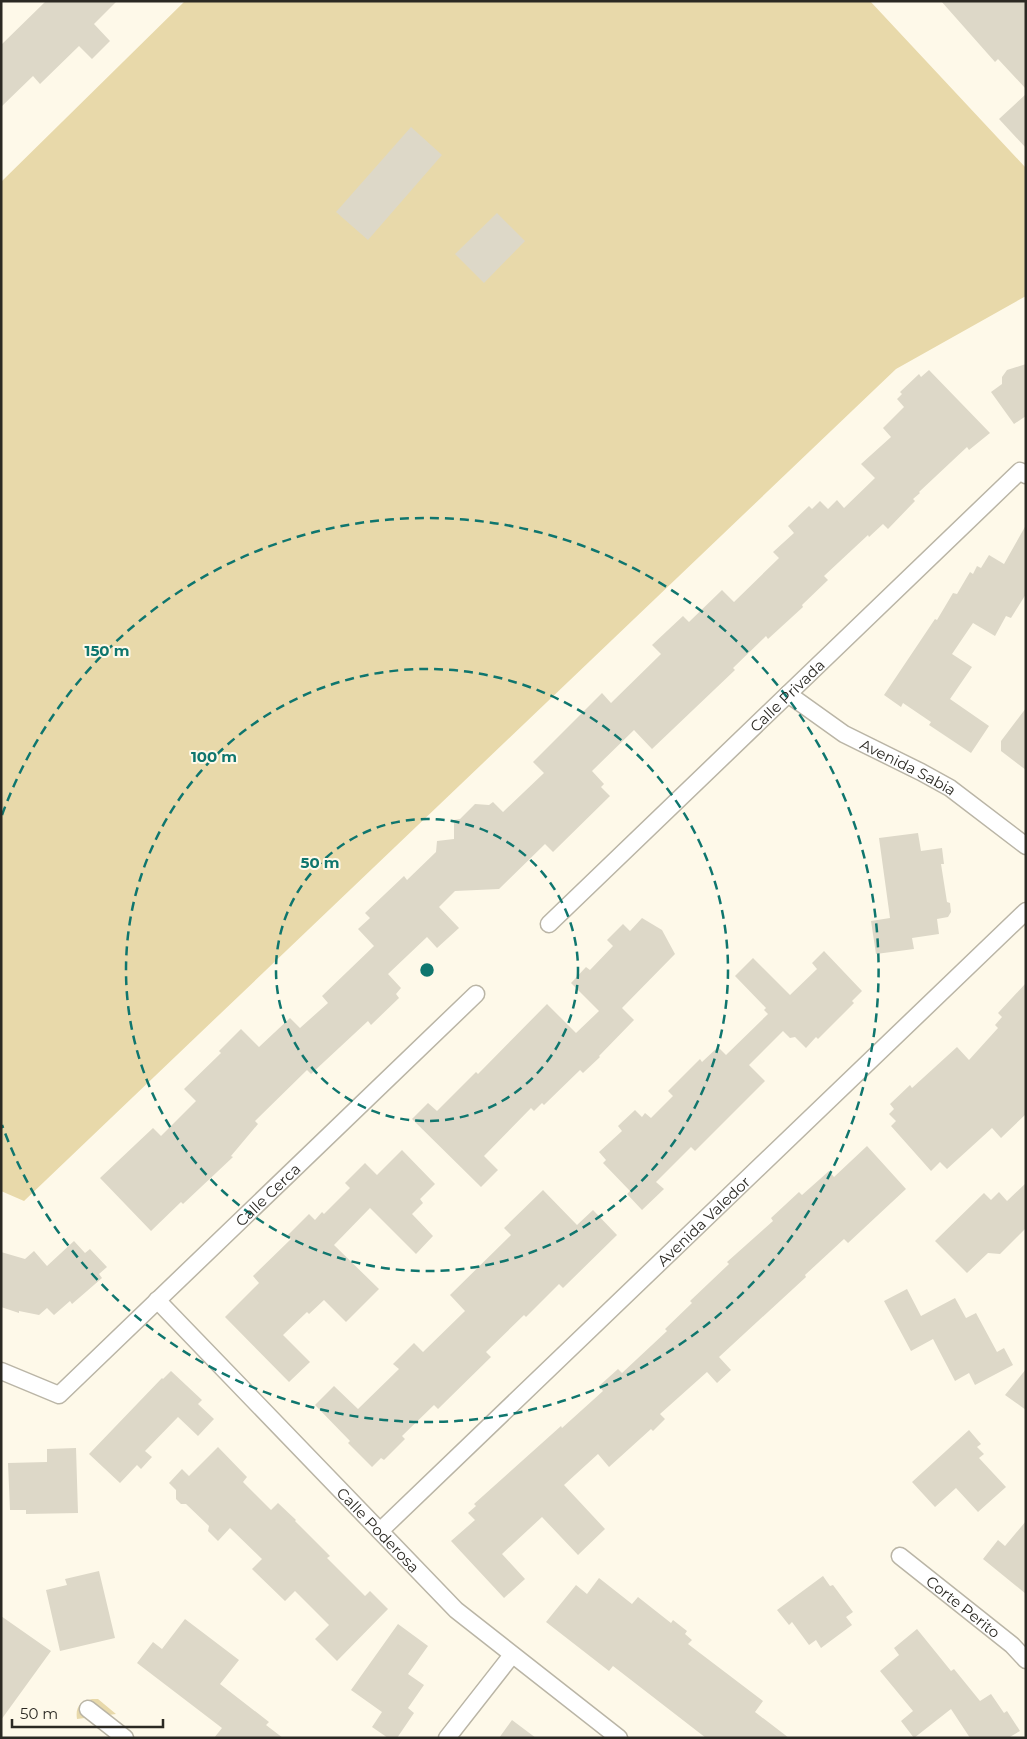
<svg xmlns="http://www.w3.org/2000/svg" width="1027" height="1739" viewBox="0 0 1027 1739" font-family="Montserrat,sans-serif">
<rect width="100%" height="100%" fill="#fef9e9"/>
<!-- green -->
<path fill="#e8d9aa" d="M 185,1 L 870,1 L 1026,168 L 1026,296 L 896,369 L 24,1201 L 1,1191 L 1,182 Z
M 92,1699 L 98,1699 L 116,1714 L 77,1719 C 75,1706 81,1702 92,1699 Z"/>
<!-- building -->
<path fill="#ddd8c8" d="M 46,1 L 117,1 L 94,24 L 110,41 L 92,59 L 79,46 L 40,84 L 33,76 L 1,107 L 1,45 Z
M 941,1 L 1026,1 L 1026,89 L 998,59 L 995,62 Z
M 1026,94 L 1026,148 L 999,119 Z
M 411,127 L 442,155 L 368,240 L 336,212 Z
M 497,213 L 525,241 L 484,283 L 455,254 Z
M 1026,364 L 1026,416 L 1014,424 L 991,392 L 1002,384 L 1002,377 L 1007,370 Z
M 929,370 L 990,433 L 969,450 L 967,447 L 919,492 L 920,493 L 913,499 L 915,501 L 888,529 L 883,524 L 869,537 L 868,535 L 824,576 L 828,580 L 802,605 L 803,607 L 768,639 L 766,636 L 733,668 L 735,670 L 652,749 L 634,730 L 592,771 L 604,784 L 601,787 L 610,796 L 553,852 L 545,844 L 499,889 L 455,891 L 439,907 L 459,928 L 437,948 L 427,937 L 388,974 L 401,988 L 396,994 L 399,998 L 371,1025 L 368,1021 L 311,1074 L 307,1070 L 255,1121 L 258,1124 L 231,1156 L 233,1157 L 183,1204 L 181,1202 L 151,1231 L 100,1178 L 153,1128 L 161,1136 L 196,1101 L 184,1089 L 221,1053 L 219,1051 L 241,1029 L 259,1047 L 290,1018 L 300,1028 L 328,1003 L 322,996 L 374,946 L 358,929 L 370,918 L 365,913 L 404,876 L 407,880 L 436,852 L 437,841 L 454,839 L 454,820 L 460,819 L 475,804 L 489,805 L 493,802 L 503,812 L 544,773 L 533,762 L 602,693 L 611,703 L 661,654 L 652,645 L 683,616 L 689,622 L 722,590 L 734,602 L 779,558 L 773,552 L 794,533 L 788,526 L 809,506 L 812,509 L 820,501 L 828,509 L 837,500 L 844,508 L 875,478 L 861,464 L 891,437 L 883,428 L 904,407 L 897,399 L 902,394 L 900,392 L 919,374 L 921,377 Z
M 1026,525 L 1026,594 L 1011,618 L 1006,616 L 995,636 L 973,623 L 952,654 L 972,667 L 950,699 L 989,726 L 971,753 L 929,725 L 931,722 L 903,703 L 901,707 L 884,695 L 935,619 L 937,620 L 953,593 L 957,594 L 970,572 L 973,574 L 977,566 L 981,568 L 989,555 L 1004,564 Z
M 1026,708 L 1026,770 L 1001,751 L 1001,741 Z
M 918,833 L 921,851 L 942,848 L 944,864 L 941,864 L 947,902 L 950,903 L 951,912 L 948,917 L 937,919 L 939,934 L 912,938 L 914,949 L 876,954 L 871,921 L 890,918 L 879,838 Z
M 642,918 L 662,930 L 675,954 L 622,1008 L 634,1020 L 599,1056 L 600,1057 L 583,1073 L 580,1070 L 544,1105 L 542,1103 L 534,1111 L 531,1108 L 484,1156 L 498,1170 L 481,1187 L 412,1119 L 428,1103 L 437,1111 L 476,1072 L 478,1074 L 547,1004 L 576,1033 L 599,1011 L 571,983 L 586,967 L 590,970 L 613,946 L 607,940 L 623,924 L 630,931 Z
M 824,951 L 862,991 L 852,1001 L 854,1003 L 818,1039 L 816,1037 L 806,1048 L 795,1037 L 790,1038 L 783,1031 L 749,1065 L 765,1081 L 695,1151 L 691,1147 L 656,1182 L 664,1189 L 642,1210 L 627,1194 L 630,1191 L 603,1163 L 606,1160 L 599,1152 L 622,1131 L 618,1126 L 635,1110 L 642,1117 L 645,1113 L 651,1118 L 673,1096 L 668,1091 L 700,1059 L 702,1062 L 718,1047 L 726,1055 L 768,1014 L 764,1010 L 766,1008 L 735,976 L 753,958 L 790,995 L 817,969 L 812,963 Z
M 1026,983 L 1026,1114 L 1001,1138 L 992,1128 L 947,1169 L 940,1162 L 931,1171 L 891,1126 L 896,1121 L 889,1114 L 894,1109 L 890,1104 L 910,1085 L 912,1088 L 957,1047 L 969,1060 L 998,1028 L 995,1025 L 1002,1017 L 998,1013 Z
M 867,1146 L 906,1189 L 848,1243 L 844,1239 L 805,1275 L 806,1277 L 719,1357 L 731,1370 L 717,1383 L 707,1372 L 660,1414 L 665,1419 L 653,1431 L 651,1429 L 609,1467 L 598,1454 L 564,1485 L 605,1529 L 578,1555 L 542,1517 L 502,1554 L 525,1579 L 504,1598 L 451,1541 L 475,1520 L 468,1513 L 476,1506 L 474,1504 L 561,1426 L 562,1428 L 603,1391 L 599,1386 L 618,1369 L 622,1373 L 667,1331 L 665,1329 L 692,1303 L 690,1301 L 729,1264 L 727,1262 L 773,1221 L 771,1218 L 799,1192 L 802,1195 L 829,1171 L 834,1177 Z
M 402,1150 L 435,1184 L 420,1199 L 423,1203 L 412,1214 L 433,1236 L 416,1254 L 370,1208 L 334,1245 L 379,1289 L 346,1322 L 324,1300 L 309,1314 L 307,1312 L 283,1335 L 310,1362 L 289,1382 L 225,1317 L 259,1283 L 253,1276 L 291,1239 L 287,1236 L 309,1214 L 315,1220 L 322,1212 L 324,1214 L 350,1188 L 345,1183 L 365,1163 L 377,1175 Z
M 1026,1183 L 1026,1228 L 1000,1254 L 988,1253 L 967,1273 L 935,1241 L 984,1193 L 991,1200 L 999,1192 L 1007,1201 Z
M 543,1190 L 577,1225 L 593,1210 L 617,1235 L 563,1288 L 559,1284 L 526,1317 L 524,1315 L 486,1352 L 491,1357 L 438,1409 L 434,1405 L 402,1436 L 405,1439 L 384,1460 L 381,1458 L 372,1467 L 348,1443 L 350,1441 L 315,1405 L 334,1386 L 358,1409 L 399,1369 L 393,1364 L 414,1343 L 423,1352 L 465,1311 L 450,1295 L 511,1235 L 504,1228 Z
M 74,1241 L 85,1253 L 90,1249 L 107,1267 L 99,1274 L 102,1278 L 72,1304 L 70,1301 L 54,1315 L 47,1308 L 39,1315 L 19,1311 L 19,1313 L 1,1307 L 1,1252 L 25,1259 L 34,1251 L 47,1266 Z
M 907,1289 L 921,1316 L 955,1298 L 966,1318 L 976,1313 L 997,1352 L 1004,1348 L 1013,1365 L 975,1385 L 969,1373 L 955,1381 L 933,1339 L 911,1351 L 884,1301 Z
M 1026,1369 L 1026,1410 L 1005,1395 Z
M 171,1371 L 202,1400 L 198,1404 L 214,1419 L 198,1436 L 178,1417 L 145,1451 L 152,1457 L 141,1469 L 137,1465 L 120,1483 L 89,1454 L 162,1378 L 163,1379 Z
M 969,1430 L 981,1444 L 977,1447 L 984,1454 L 979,1458 L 1006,1487 L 978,1512 L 956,1488 L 935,1507 L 912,1482 Z
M 218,1447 L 247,1477 L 243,1482 L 271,1510 L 278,1503 L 296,1520 L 295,1521 L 330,1556 L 327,1558 L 365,1596 L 370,1591 L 388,1609 L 337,1661 L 315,1639 L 329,1625 L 295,1591 L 285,1601 L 252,1569 L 262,1559 L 230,1528 L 218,1541 L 208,1531 L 209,1526 L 186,1504 L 181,1504 L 176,1499 L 176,1490 L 169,1483 L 182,1469 L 189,1476 Z
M 76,1448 L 78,1513 L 26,1514 L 26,1510 L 10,1510 L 8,1463 L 47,1462 L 47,1449 Z
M 1026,1521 L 1026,1594 L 983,1559 L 998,1540 L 1005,1546 Z
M 99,1571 L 115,1638 L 60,1651 L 46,1590 L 67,1585 L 65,1579 Z
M 823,1576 L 830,1586 L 833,1585 L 853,1612 L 846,1617 L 852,1625 L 821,1648 L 816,1640 L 809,1645 L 792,1622 L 789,1625 L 777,1610 Z
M 599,1578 L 632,1604 L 638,1597 L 671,1623 L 673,1620 L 687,1631 L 685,1634 L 692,1640 L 688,1644 L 763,1701 L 755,1712 L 789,1738 L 706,1738 L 613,1666 L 609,1671 L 546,1622 L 576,1585 L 587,1594 Z
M 1,1616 L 51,1651 L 1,1720 Z
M 185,1619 L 239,1660 L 220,1684 L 269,1722 L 266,1725 L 283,1738 L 214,1738 L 222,1728 L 137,1663 L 153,1642 L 162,1649 Z
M 398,1624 L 428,1646 L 408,1674 L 424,1685 L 408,1708 L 414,1713 L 397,1738 L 388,1738 L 372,1727 L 382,1712 L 351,1690 Z
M 917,1629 L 951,1671 L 954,1669 L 980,1701 L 991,1694 L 1004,1713 L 1007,1711 L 1020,1731 L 1008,1738 L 970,1738 L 951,1709 L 914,1738 L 901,1721 L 913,1711 L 880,1671 L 899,1655 L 894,1648 Z
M 512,1720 L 536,1738 L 499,1738 Z"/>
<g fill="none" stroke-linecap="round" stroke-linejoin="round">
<!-- street casing -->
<g stroke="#bab5a6" stroke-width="19">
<g id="street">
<path id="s1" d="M 788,694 L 844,734 L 921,772 L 950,788 L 1026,846"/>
<path id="s2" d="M 549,924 L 1020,471 L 1026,475"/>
<path id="s3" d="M 157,1300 L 456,1610 L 619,1738"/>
<path id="s4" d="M 1,1371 L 59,1395 L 476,994"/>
<path id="s5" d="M 380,1531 L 1026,911"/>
<path id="s6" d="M 900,1556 L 1012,1645 L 1026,1660"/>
<path d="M 88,1709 L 125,1738"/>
<path d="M 447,1738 L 512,1655"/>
</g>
</g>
<!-- street -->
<use href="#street" stroke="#fff" stroke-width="16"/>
</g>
<!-- distance rings -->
<g fill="none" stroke="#0f766e" stroke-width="2.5" stroke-dasharray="9 6">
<circle cx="427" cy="970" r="151"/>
<circle cx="427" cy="970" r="301"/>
<path d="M2 815A452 452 0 1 1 2 1125"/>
</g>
<g text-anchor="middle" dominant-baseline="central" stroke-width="4" stroke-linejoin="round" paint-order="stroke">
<!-- street labels -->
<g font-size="15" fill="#2b2923" stroke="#fef9e9">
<text stroke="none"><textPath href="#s2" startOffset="330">Calle Privada</textPath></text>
<text stroke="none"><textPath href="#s1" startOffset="141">Avenida Sabia</textPath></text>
<text stroke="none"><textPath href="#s4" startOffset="352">Calle Cerca</textPath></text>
<text stroke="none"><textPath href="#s5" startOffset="448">Avenida Valedor</textPath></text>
<text stroke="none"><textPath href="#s3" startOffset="319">Calle Poderosa</textPath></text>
<text stroke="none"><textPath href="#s6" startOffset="81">Corte Perito</textPath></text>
</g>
</g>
<circle cx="427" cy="970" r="8" fill="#0f766e" stroke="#fef9e9" stroke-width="2.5"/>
<g font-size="15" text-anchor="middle" font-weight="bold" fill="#0f766e" stroke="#fef9e9" stroke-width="4" stroke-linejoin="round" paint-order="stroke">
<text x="107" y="656">150 m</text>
<text x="214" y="762">100 m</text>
<text x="320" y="868">50 m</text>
</g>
<!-- border -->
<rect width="1027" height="1739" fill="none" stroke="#2b2923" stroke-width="5"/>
<!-- scale -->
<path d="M12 1719v8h151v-8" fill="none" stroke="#2b2923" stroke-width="2.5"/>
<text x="20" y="1719" font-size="15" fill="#2b2923" stroke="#fef9e9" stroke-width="4" paint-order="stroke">50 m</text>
</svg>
